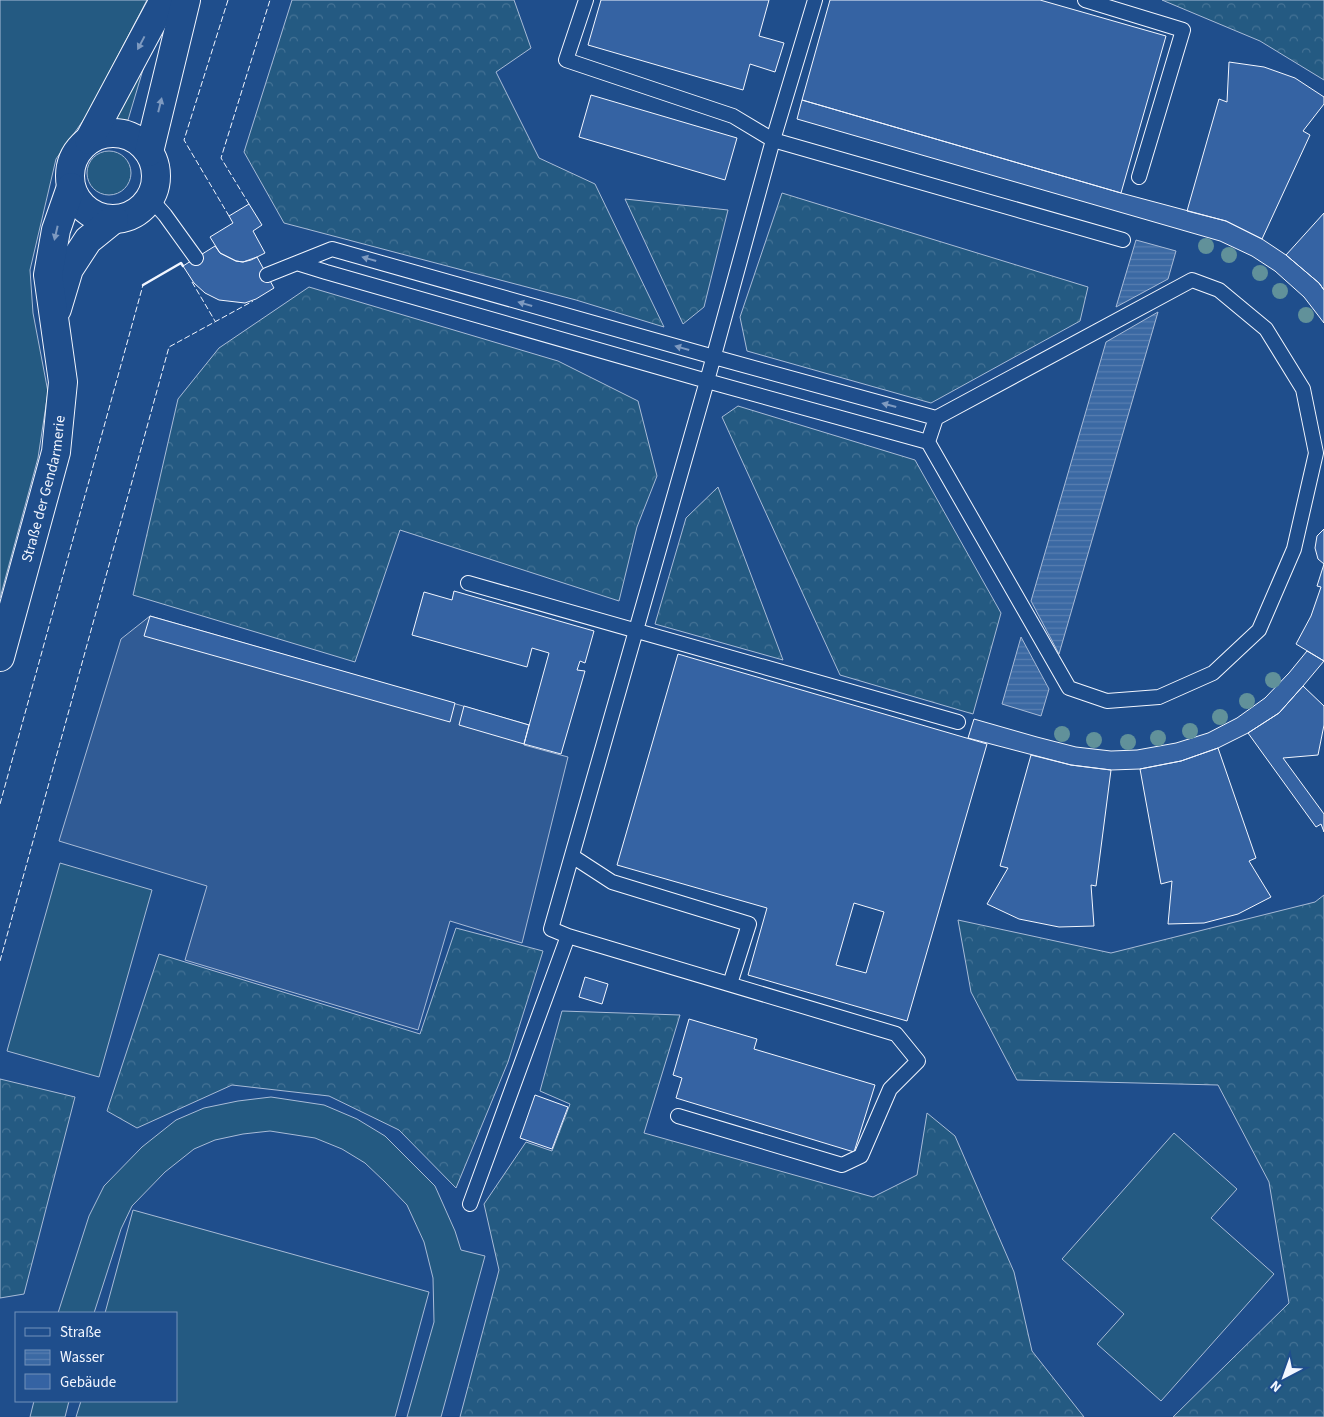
<svg xmlns="http://www.w3.org/2000/svg" width="1324" height="1417" viewBox="0 0 1324 1417" font-family="'Source Sans 3',sans-serif">
<defs>
<pattern id="forest-crowns" width="20" height="18" patternUnits="userSpaceOnUse" patternTransform="scale(1.25)"><rect width="20" height="18" fill="#245a82"/><path d="M2 6a3 3 0 1 1 6 0M12 15a3 3 0 1 1 6 0" fill="none" stroke="#447295"/></pattern>
<pattern id="water-rules" width="6" height="5" patternUnits="userSpaceOnUse" patternTransform="scale(1.25)"><rect width="6" height="5" fill="#3b69a3"/><path d="M0 2.5h6" fill="none" stroke="#587fb1"/></pattern>
</defs>
<rect width="100%" height="100%" fill="#1f4e8c"/>
<!-- grass -->
<path fill="#245a82" stroke="#a8bbd7" d="M 0,0 L 147,0 L 87,115 L 56,159 L 30,270 L 33,313 L 48,392 L 38,458 L 0,598 Z
M 150,46 L 128,120 L 117,120 L 113,117 Z
M87 173a22 22 0 1 1 44 0a22 22 0 1 1-44 0Z
M 60,863 L 152,890 L 99,1077 L 7,1051 Z
M 271,1097 L 324,1105 L 357,1119 L 385,1136 L 435,1186 L 455,1231 L 461,1250 L 485,1256 L 441,1417 L 407,1417 L 434,1322 L 433,1278 L 424,1242 L 407,1205 L 385,1182 L 365,1163 L 342,1149 L 315,1138 L 270,1131 L 243,1134 L 215,1140 L 194,1149 L 165,1172 L 132,1206 L 121,1229 L 94,1313 L 58,1313 L 89,1216 L 104,1186 L 142,1147 L 176,1120 L 204,1108 L 238,1101 Z
M 1174,1133 L 1237,1189 L 1211,1218 L 1274,1274 L 1161,1401 L 1097,1344 L 1124,1314 L 1062,1259 Z
M 133,1210 L 429,1292 L 395,1417 L 76,1417 L 81,1401 L 176,1401 L 176,1313 L 105,1313 Z
M 34,1401 L 69,1401 L 65,1417 L 30,1417 Z"/>
<!-- forest -->
<path fill="url(#forest-crowns)" stroke="#a8bbd7" d="M 292,0 L 514,0 L 531,48 L 496,72 L 539,158 L 595,184 L 664,327 L 576,300 L 284,223 L 244,152 Z
M 1162,0 L 1324,0 L 1324,80 L 1260,41 Z
M 782,193 L 1088,287 L 1080,321 L 931,403 L 747,351 L 740,317 Z
M 625,199 L 728,210 L 704,307 L 683,324 Z
M 309,287 L 558,361 L 638,401 L 657,476 L 637,527 L 619,601 L 400,530 L 355,662 L 133,595 L 178,399 L 219,348 Z
M 738,406 L 915,460 L 1001,613 L 973,714 L 840,675 L 722,417 Z
M 718,487 L 783,660 L 655,624 L 686,518 Z
M 1324,895 L 1324,1417 L 1173,1417 L 1289,1303 L 1269,1182 L 1218,1085 L 1017,1080 L 971,992 L 958,920 L 1111,953 L 1315,902 Z
M 456,928 L 543,951 L 508,1062 L 456,1188 L 399,1130 L 329,1096 L 232,1085 L 137,1128 L 107,1111 L 159,954 L 420,1034 Z
M 562,1011 L 680,1015 L 644,1133 L 873,1197 L 917,1175 L 927,1113 L 955,1136 L 1014,1272 L 1032,1351 L 1084,1417 L 460,1417 L 499,1270 L 484,1204 L 526,1142 L 552,1151 L 570,1104 L 540,1091 Z
M 0,1079 L 75,1097 L 24,1294 L 0,1298 Z"/>
<!-- parking -->
<path fill="#305b95" stroke="#a8bbd7" d="M 150,616 L 529,725 L 524,745 L 568,757 L 522,943 L 450,921 L 418,1030 L 185,960 L 207,886 L 59,841 L 121,639 Z"/>
<!-- water -->
<path fill="url(#water-rules)" stroke="#a8bbd7" d="M 1136,240 L 1176,251 L 1168,279 L 1116,307 Z
M 1158,312 L 1059,654 L 1031,601 L 1106,342 Z
M 1021,637 L 1049,689 L 1041,716 L 1002,704 Z"/>
<!-- building -->
<path fill="#3563a3" stroke="#f2f6ff" fill-rule="evenodd" d="M 601,0 L 769,0 L 759,36 L 784,43 L 775,72 L 750,64 L 743,90 L 588,45 Z
M 830,0 L 1040,0 L 1166,36 L 1121,193 L 802,100 Z
M 1229,62 L 1264,67 L 1295,78 L 1324,97 L 1324,104 L 1303,131 L 1310,135 L 1262,239 L 1226,221 L 1187,211 L 1219,99 L 1227,102 Z
M 591,95 L 737,138 L 725,180 L 579,137 Z
M 802,100 L 1121,193 L 1226,221 L 1262,239 L 1286,255 L 1319,283 L 1324,290 L 1324,323 L 1304,297 L 1275,271 L 1252,256 L 1220,241 L 797,119 Z
M 249,204 L 262,225 L 253,231 L 265,253 L 251,260 L 243,262 L 236,261 L 220,253 L 210,237 L 233,223 L 229,216 Z
M 1324,213 L 1324,290 L 1319,283 L 1286,255 Z
M 215,246 L 220,253 L 236,261 L 243,262 L 257,257 L 274,288 L 256,299 L 245,303 L 219,300 L 205,293 L 194,283 L 183,266 Z
M 1324,529 L 1324,661 L 1296,644 L 1311,616 L 1321,587 L 1317,586 L 1324,564 L 1318,559 L 1315,548 L 1317,536 Z
M 454,591 L 594,631 L 585,663 L 580,661 L 577,670 L 585,671 L 561,754 L 524,744 L 549,653 L 532,648 L 527,667 L 412,635 L 424,592 L 452,600 Z
M 150,616 L 455,703 L 450,722 L 144,636 Z
M 1307,651 L 1324,661 L 1303,686 L 1279,713 L 1248,733 L 1218,748 L 1181,761 L 1140,769 L 1111,770 L 1071,765 L 968,738 L 974,719 L 1037,737 L 1076,747 L 1111,751 L 1137,750 L 1176,743 L 1208,733 L 1237,718 L 1265,698 L 1289,673 Z
M 678,654 L 987,744 L 907,1021 L 748,975 L 767,908 L 617,865 ZM 854,903 L 884,912 L 866,973 L 836,965 Z
M 1303,686 L 1324,706 L 1324,725 L 1318,755 L 1283,758 L 1324,814 L 1324,832 L 1321,824 L 1316,827 L 1248,733 L 1279,713 Z
M 464,706 L 529,725 L 524,744 L 459,725 Z
M 1218,748 L 1256,858 L 1249,861 L 1271,897 L 1238,914 L 1204,923 L 1168,924 L 1172,881 L 1161,884 L 1140,769 L 1181,761 Z
M 1031,755 L 1071,765 L 1111,770 L 1096,886 L 1091,885 L 1094,926 L 1059,927 L 1019,919 L 987,904 L 1008,868 L 1000,866 Z
M 585,977 L 608,984 L 602,1004 L 579,997 Z
M 689,1019 L 757,1039 L 754,1049 L 875,1085 L 854,1152 L 676,1098 L 682,1078 L 673,1075 Z
M 535,1095 L 568,1107 L 552,1149 L 520,1138 Z"/>
<g fill="none" stroke-linecap="round" stroke-linejoin="round">
<!-- service casing -->
<g stroke="#f2f6ff" stroke-width="16">
<path id="service" d="M 586,0 L 566,60 L 733,116 L 773,140 L 1123,240
M 1085,0 L 1183,30 L 1139,177
M 150,198 L 165,215 L 196,258
M 267,275 L 297,263
M 1192,280 L 1219,290 L 1266,329 L 1303,389 L 1316,453 L 1294,549 L 1259,630 L 1213,673 L 1159,697 L 1107,701 L 1069,688 L 928,442 L 936,418 Z
M 928,442 L 707,381 L 326,272 L 297,263 L 332,249 L 714,357 L 936,418
M 468,583 L 958,722
M 572,856 L 612,882 L 749,924 L 730,984
M 678,1116 L 842,1165 L 861,1156 L 890,1089 L 918,1061 L 896,1034 L 568,936 L 551,929 L 707,381 L 773,140 L 815,0
M 470,1204 L 568,936"/>
</g>
<!-- minor casing -->
<g stroke="#f2f6ff" stroke-width="30">
<g id="minor">
<circle cx="113" cy="176" r="43"/>
<path d="M 89,140 L 164,0"/>
<path d="M 149,152 L 186,0"/>
<path d="M 57,309 L 69,269 L 88,240 L 114,219"/>
<path id="s1" d="M 0,657 L 56,452 L 63,382 L 48,275 L 56,230 L 71,187"/>
</g>
</g>
<!-- service -->
<use href="#service" stroke="#1f4e8c" stroke-width="14"/>
<!-- minor -->
<use href="#minor" stroke="#1f4e8c" stroke-width="28"/>
<!-- fence -->
<path stroke="#f2f6ff" stroke-width="1" stroke-dasharray="6 2.5" stroke-linecap="butt" d="M 228,0 L 184,140 L 229,216
M 249,204 L 221,158 L 270,0
M 192,282 L 215,321
M 0,804 L 143,285
M 0,961 L 169,347 L 253,301"/>
<!-- wall -->
<path stroke="#f2f6ff" stroke-width="2.5" d="M 143,285 L 181,263 L 183,266"/>
</g>
<!-- trees -->
<g fill="#61919a">
<circle cx="1206" cy="246" r="8"/>
<circle cx="1229" cy="255" r="8"/>
<circle cx="1260" cy="273" r="8"/>
<circle cx="1280" cy="291" r="8"/>
<circle cx="1306" cy="315" r="8"/>
<circle cx="1273" cy="680" r="8"/>
<circle cx="1247" cy="701" r="8"/>
<circle cx="1220" cy="717" r="8"/>
<circle cx="1190" cy="731" r="8"/>
<circle cx="1062" cy="734" r="8"/>
<circle cx="1158" cy="738" r="8"/>
<circle cx="1094" cy="740" r="8"/>
<circle cx="1128" cy="742" r="8"/>
</g>
<!-- one-way arrows -->
<defs><path id="oneway-solid" d="M-6-.8H1V-3.2L6.5 0L1 3.2V.8H-6Z" transform="scale(1.25)"/></defs>
<g fill="#7e9ac0">
<use href="#oneway-solid" transform="translate(141 43) rotate(118)"/>
<use href="#oneway-solid" transform="translate(160 105) rotate(-76)"/>
<use href="#oneway-solid" transform="translate(56 233) rotate(103)"/>
<use href="#oneway-solid" transform="translate(369 259) rotate(-164)"/>
<use href="#oneway-solid" transform="translate(525 304) rotate(-164)"/>
<use href="#oneway-solid" transform="translate(682 348) rotate(-164)"/>
<use href="#oneway-solid" transform="translate(889 405) rotate(-165)"/>
</g>
<g text-anchor="middle" dominant-baseline="central" stroke-width="4" stroke-linejoin="round" paint-order="stroke">
<!-- street labels -->
<g font-size="15" fill="#f2f6ff" stroke="#1f4e8c">
<text stroke="none"><textPath href="#s1" startOffset="174">Straße der Gendarmerie</textPath></text>
</g>
</g>
<!-- legend -->
<rect x="15" y="1312" width="162" height="90" fill="#1f4e8c" stroke="#7391ba"/>
<rect x="25" y="1328" width="25" height="8" fill="#1f4e8c" stroke="#7391ba"/>
<text x="60" y="1337" font-size="15" fill="#f2f6ff">Straße</text>
<rect x="25" y="1350" width="25" height="15" fill="url(#water-rules)" stroke="#7391ba"/>
<text x="60" y="1362" font-size="15" fill="#f2f6ff">Wasser</text>
<rect x="25" y="1374" width="25" height="15" fill="#3563a3" stroke="#7391ba"/>
<text x="60" y="1387" font-size="15" fill="#f2f6ff">Gebäude</text>
<!-- north arrow -->
<g transform="translate(1284 1377) rotate(221)" stroke="#1f4e8c" stroke-width="4" paint-order="stroke">
<path d="M0-4L9 19L0 12L-9 19Z" fill="#f2f6ff"/>
<text y="-8" font-size="14" font-weight="bold" text-anchor="middle" fill="#f2f6ff">N</text>
</g>
</svg>
